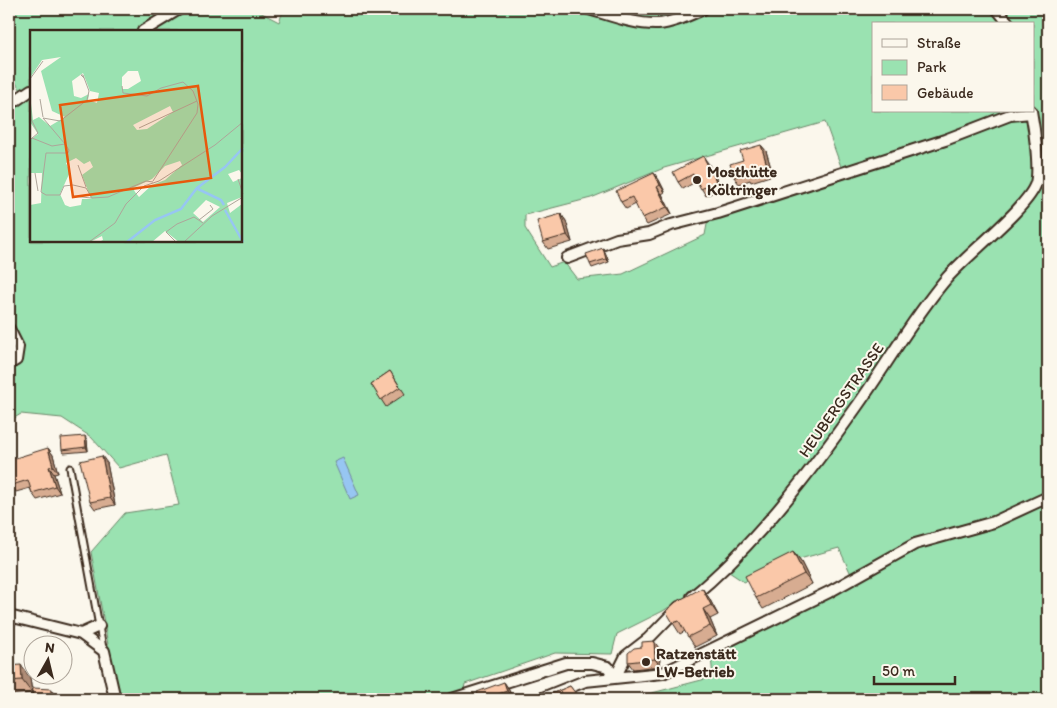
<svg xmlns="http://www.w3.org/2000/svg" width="1057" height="708" viewBox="0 0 1057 708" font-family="Itim,sans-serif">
<rect width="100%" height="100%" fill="#fbf7ec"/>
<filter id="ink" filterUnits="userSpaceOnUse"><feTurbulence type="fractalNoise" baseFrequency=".02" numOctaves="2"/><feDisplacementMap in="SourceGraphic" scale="10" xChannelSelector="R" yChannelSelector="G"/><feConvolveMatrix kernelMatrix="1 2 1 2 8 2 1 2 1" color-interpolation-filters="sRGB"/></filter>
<g filter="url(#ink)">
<!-- green -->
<path fill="#9ae2b1" stroke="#6a8668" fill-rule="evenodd" d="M 9,9 L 254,9 L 279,22 L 284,9 L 1048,9 L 1048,699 L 606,699 L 609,697 L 633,698 L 713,677 L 711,657 L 855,583 L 839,548 L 796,560 L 744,582 L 726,570 L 663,611 L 617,634 L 612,654 L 555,653 L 465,684 L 462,699 L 118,699 L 91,552 L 125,513 L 179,505 L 166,455 L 119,468 L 91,437 L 62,418 L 21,414 L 9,421 L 9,103 L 23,93 L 9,73 ZM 873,24 L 1033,24 L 1033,111 L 873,111 ZM 31,31 L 241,31 L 241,241 L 31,241 ZM 825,122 L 844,175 L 708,219 L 705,235 L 623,274 L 577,279 L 564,262 L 550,267 L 525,228 L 525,215 L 591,198 L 664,168 Z"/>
<!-- water -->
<path fill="#97c6f2" stroke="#72889d" d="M 343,458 L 359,495 L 350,499 L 334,462 Z"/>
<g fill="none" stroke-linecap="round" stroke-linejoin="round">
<!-- stream -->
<path stroke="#72889d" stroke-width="3" d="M 1042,699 L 1048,695"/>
<!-- service casing -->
<g stroke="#3b2a1e" stroke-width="9">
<path id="service" d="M 70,468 L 103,648"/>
</g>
<!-- minor casing -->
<g stroke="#3b2a1e" stroke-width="14">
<path id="minor" d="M 589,9 C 610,15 635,25 658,24 C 673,23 689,15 703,9
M 997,9 L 1009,24
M 143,31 L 179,9
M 9,105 L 31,90
M 567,258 L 617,239 L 649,234 L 671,225 L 718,213 L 945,140 L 1010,115 L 1031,113
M 9,329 L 18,347 L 16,360 L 9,364
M 692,597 C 754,546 809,474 855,409 C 886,366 912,319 946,279 C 965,256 1029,207 1036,183 C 1040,168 1034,127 1031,111
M 9,616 L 81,634 L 104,651 L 115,699
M 81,634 L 99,626
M 615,678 L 626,656 L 648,639 L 679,607
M 452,699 L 566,663 L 592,663 L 608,667 L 615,678
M 540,699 L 585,681 L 663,673 L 829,592 L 915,544 L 994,522 L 1048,497"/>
</g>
<!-- service -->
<use href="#service" stroke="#fbf7ec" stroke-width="5"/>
<!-- minor -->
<use href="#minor" stroke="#fbf7ec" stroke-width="10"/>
</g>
<!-- wall -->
<path fill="#d7ac91" stroke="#3b2a1e" d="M 761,145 L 766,151 L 773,175 L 751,182 L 750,180 L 739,184 L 734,177 L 743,160 Z
M 708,163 L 721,188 L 706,196 L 697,181 L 683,189 L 678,182 Z
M 654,173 L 659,180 L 665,192 L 662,194 L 672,214 L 647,225 L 642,218 L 636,204 L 626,209 L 621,202 Z
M 561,214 L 566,221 L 572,242 L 548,249 L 543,242 Z
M 605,252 L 609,262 L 592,268 L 590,264 Z
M 390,371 L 405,394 L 386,407 L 371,384 Z
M 87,440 L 88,451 L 64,453 L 62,450 Z
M 48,448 L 53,455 L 58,473 L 54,474 L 60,493 L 37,500 L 32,493 L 30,488 L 16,492 L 12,485 Z
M 107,463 L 115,505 L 95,509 L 90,502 Z
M 793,552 L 801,562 L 812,584 L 763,609 L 756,598 Z
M 702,588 L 709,598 L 718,615 L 710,619 L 717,636 L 695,647 L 685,631 L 680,634 L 673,623 Z
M 659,648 L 660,666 L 633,669 L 628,662 Z
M 9,666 L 30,678 L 32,693 L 9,695 Z
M 504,682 L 508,688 L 512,697 L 506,699 L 480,699 Z
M 570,686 L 579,699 L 539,699 Z"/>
<!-- shaded-wall -->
<path fill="#af8c76" stroke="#3b2a1e" d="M 761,145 L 766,151 L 773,175 L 768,169 Z
M 703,156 L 708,163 L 721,188 L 716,181 Z
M 654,173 L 659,180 L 665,192 L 660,185 Z
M 657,187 L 662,194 L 672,214 L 667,207 Z
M 561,214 L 566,221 L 572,242 L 567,235 Z
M 603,248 L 605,252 L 609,262 L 606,259 Z
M 85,436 L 87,440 L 88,451 L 86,447 Z
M 48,448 L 53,455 L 58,473 L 53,466 Z
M 102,456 L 107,463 L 115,505 L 110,498 Z
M 49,467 L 54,474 L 60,493 L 55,486 Z
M 793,552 L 801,562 L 812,584 L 804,574 Z
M 702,588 L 709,598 L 718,615 L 711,605 Z
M 703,609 L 710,619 L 717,636 L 710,626 Z
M 654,641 L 659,648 L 660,666 L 655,659 Z
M 21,665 L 30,678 L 32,693 L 22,680 Z
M 504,682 L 508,688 L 512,697 L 507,691 Z
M 51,689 L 56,696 L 56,699 L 51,699 Z"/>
<!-- building -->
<path fill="#fac8a9" stroke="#3b2a1e" d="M 761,145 L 768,169 L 747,176 L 747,174 L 734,177 L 730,164 L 743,160 L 740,151 Z
M 703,156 L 716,181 L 701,189 L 693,174 L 678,182 L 673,172 Z
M 654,173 L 660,185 L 657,187 L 667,207 L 642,218 L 632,197 L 621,202 L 616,191 Z
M 561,214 L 567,235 L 543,242 L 537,221 Z
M 603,248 L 606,259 L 590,264 L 586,254 Z
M 390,371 L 400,387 L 381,400 L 371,384 Z
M 85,436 L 86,447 L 62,450 L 61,438 Z
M 48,448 L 53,466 L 49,467 L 55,486 L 32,493 L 28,480 L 12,485 L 9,477 L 9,460 Z
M 102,456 L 110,498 L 90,502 L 80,461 Z
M 793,552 L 804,574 L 756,598 L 745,576 Z
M 702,588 L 711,605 L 703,609 L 710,626 L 688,637 L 679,621 L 673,623 L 666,611 L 676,602 Z
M 654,641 L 655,659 L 628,662 L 628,653 L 634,648 L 642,647 L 642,642 Z
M 21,665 L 22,680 L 9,681 L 9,666 Z
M 504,682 L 507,691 L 498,694 L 500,699 L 480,699 L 477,692 Z
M 570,686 L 576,694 L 571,698 L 572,699 L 539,699 Z
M 33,688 L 51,689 L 51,699 L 32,699 Z"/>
</g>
<!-- markers -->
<g fill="#3b2a1e" stroke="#fbf7ec" stroke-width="2">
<circle cx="697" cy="180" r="5"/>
<circle cx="646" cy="662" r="5"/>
</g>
<g text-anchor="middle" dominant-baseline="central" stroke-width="4" stroke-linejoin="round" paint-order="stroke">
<!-- poi labels -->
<g font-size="16" font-weight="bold" fill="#3b2a1e" stroke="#fbf7ec" text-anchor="start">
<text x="707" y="171">Mosthütte<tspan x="707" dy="18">Költringer</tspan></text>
<text x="656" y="653">Ratzenstätt<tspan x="656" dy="18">LW-Betrieb</tspan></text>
</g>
<!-- street labels -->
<g font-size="16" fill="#3b2a1e" stroke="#fbf7ec">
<text transform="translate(841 400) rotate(-55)">HEUBERGSTRASSE</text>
</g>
</g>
<!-- overview -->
<g transform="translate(30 30)">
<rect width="212" height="212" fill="#fbf7ec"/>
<path d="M 0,0 L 212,0 L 212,144 L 209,140 L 198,144 L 203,152 L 212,148 L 212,167 L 197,173 L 200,183 L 212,174 L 212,212 L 149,212 L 135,201 L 122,212 L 69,212 L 73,210 L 72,206 L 60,212 L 0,212 L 0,175 L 11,173 L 12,143 L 0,143 L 0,110 L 8,104 L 0,92 L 0,65 L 3,90 L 9,87 L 20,96 L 35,87 L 22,81 L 11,41 L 31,27 L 12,30 L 0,48 ZM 98,41 L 108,41 L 111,51 L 98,59 L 92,59 L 92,47 ZM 53,43 L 60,61 L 69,63 L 67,73 L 58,70 L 59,64 L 51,68 L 44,66 L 42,51 ZM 140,76 L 143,82 L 117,99 L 107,100 L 103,95 ZM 46,128 L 54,134 L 60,131 L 63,137 L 52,145 L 61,169 L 52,169 L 51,175 L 40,177 L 35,175 L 30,164 L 40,142 L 36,133 ZM 150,131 L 152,135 L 135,150 L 122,155 L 109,167 L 105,162 L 103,158 L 122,149 L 135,136 ZM 176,170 L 190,177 L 173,192 L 163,183 Z" fill="#9ae2b1" fill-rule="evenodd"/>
<path fill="none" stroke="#97c6f2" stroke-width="2.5" d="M 168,159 L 191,170 L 194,175M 195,180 L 213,212M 97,212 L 125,190 L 151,179 L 167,158 L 195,137 L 213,118"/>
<path fill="none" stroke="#aea59a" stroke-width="1" d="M 0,49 L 13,31M 92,56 L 93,63 L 117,66 L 131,58 L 153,52 L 163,61 L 168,74 L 167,83 L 123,151M 0,64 L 1,89 L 8,103 L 1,109M 10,69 L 13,87M 109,98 L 167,71M 2,108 L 22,116 L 35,114 L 39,120 L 38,123 L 16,123 L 11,162 L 16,165 L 30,165 L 34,156 L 43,155 L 56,158 L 62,168 L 78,167 L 116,151 L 123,152M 35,114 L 13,88 L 30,91 L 57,70 L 59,61 L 53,45 L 51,45 L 54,48M 48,135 L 56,157M 5,143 L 8,161M 208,149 L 213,164M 43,166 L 61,168M 169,190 L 183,179 L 180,175M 145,211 L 136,202 L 147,194 L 164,187 L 173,193M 59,212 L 85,193 L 96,174 L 114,156 L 129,151 L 185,115 L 213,92M 154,212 L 182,186 L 213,167"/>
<path fill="#e8590c" fill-opacity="0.15" stroke="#e8590c" stroke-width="2.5" d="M 168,56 L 181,148 L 43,167 L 30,75 Z"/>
<rect width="212" height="212" fill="none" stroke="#3b2a1e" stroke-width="2.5"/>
</g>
<!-- margin -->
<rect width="1057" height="708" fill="none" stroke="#fbf7ec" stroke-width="30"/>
<rect x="15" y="15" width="1027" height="678" fill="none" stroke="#3b2a1e" stroke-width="2" filter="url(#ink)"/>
<!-- legend -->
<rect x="872" y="22" width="162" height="90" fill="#fbf7ec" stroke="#aea59a"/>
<rect x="882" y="39" width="25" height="8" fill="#fbf7ec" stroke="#aea59a"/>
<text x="917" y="48" font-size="15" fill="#3b2a1e">Straße</text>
<rect x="882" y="60" width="25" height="15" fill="#9ae2b1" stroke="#aea59a"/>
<text x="917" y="72" font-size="15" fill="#3b2a1e">Park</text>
<rect x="882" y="85" width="25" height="15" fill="#fac8a9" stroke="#aea59a"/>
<text x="917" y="98" font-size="15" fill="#3b2a1e">Gebäude</text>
<!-- north arrow -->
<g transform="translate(48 660) rotate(8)"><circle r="24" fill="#fbf7ec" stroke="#aea59a"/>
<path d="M0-4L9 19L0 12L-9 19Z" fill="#3b2a1e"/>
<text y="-8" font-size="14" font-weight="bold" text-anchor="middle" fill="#3b2a1e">N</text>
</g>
<!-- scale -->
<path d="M874 676v8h81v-8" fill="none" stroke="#3b2a1e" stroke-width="2.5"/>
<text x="882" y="676" font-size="15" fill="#3b2a1e" stroke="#fbf7ec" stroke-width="4" paint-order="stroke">50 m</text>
</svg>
